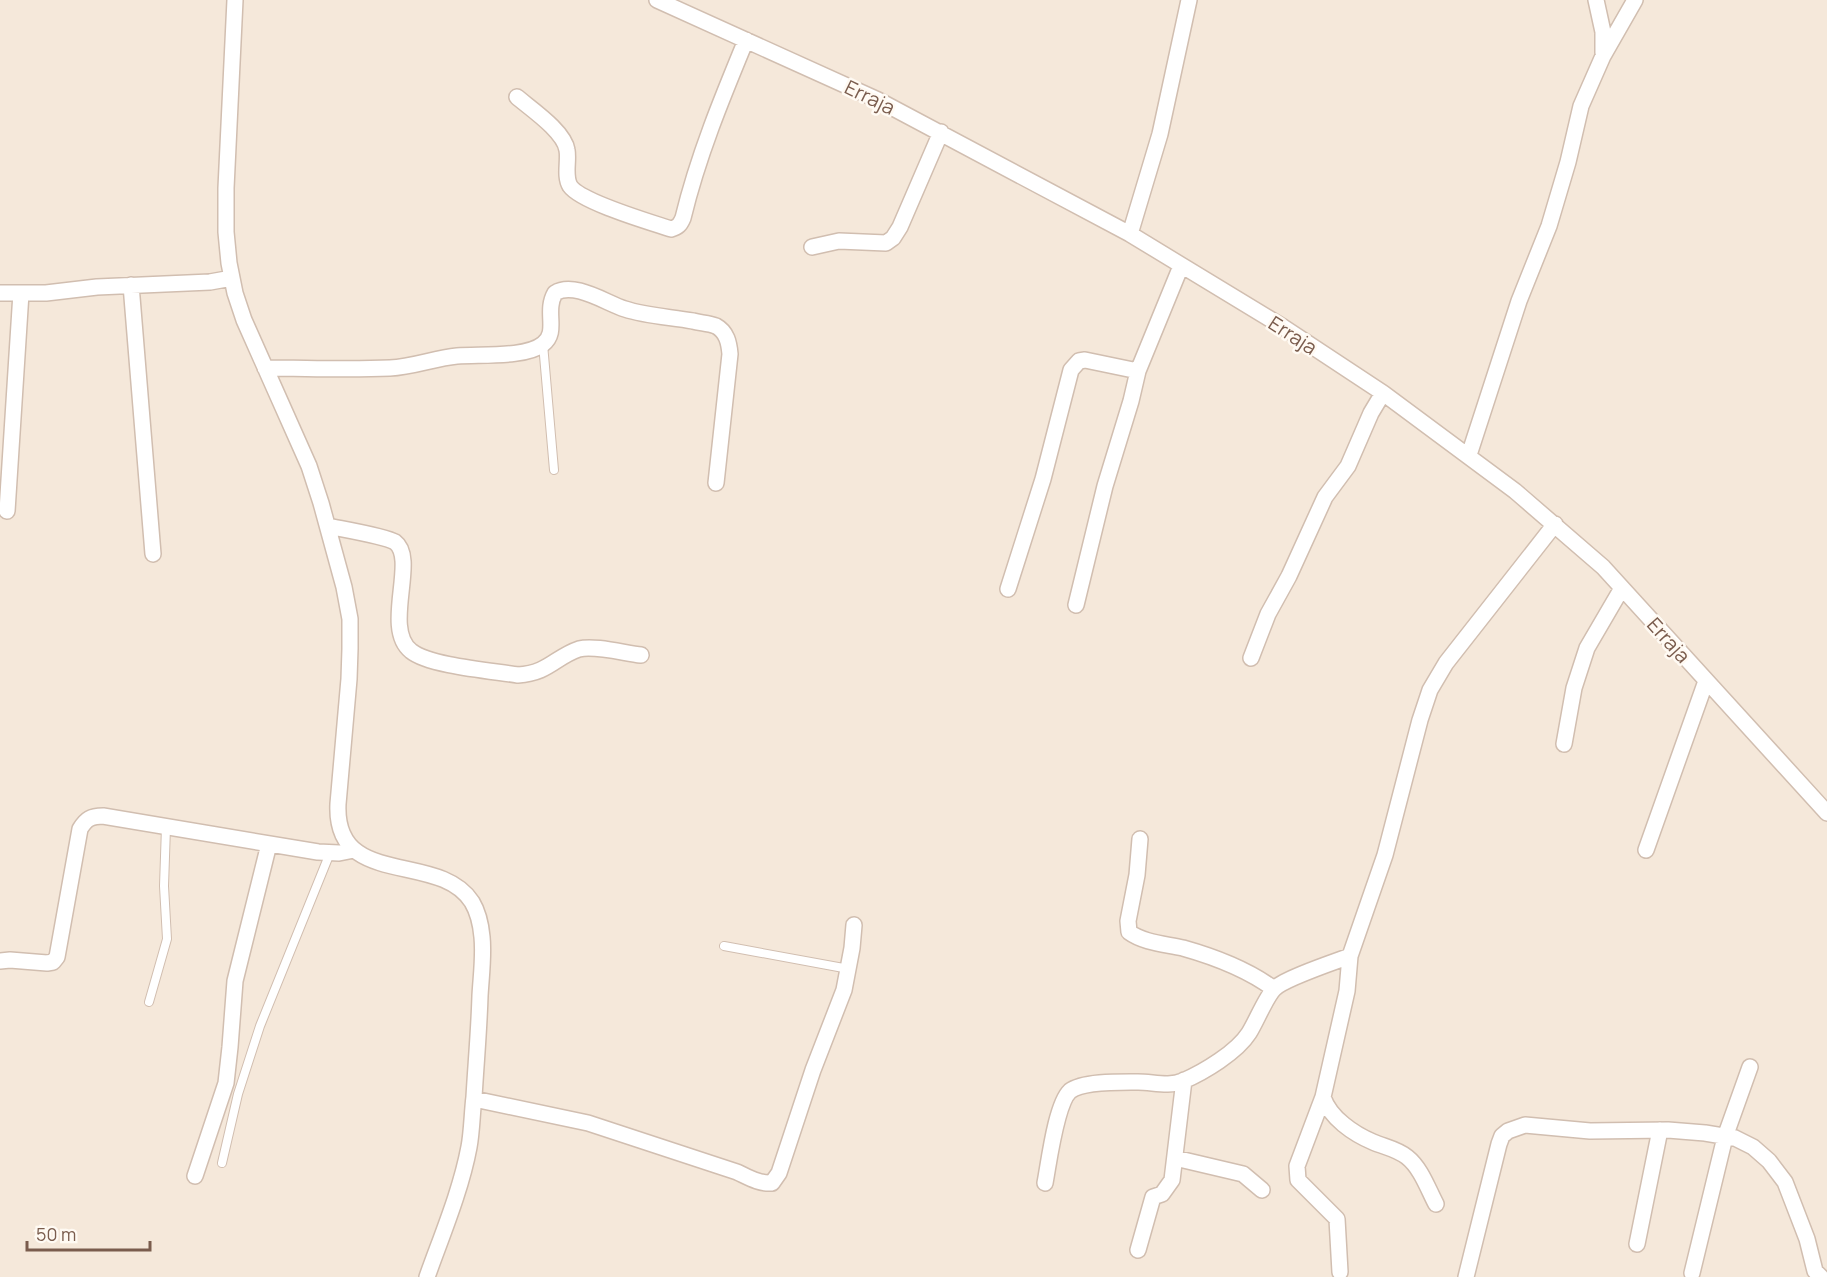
<svg xmlns="http://www.w3.org/2000/svg" width="1827" height="1277" viewBox="0 0 1827 1277" font-family="Manrope,sans-serif">
<rect width="100%" height="100%" fill="#fdf6ec"/>
<!-- residential -->
<path fill="#f5e8da" d="M 0,0 L 1827,0 L 1827,1277 L 0,1277 Z"/>
<g fill="none" stroke-linecap="round" stroke-linejoin="round">
<!-- lane casing -->
<g stroke="#d1beb0" stroke-width="10">
<path id="lane" d="M 543,344 L 554,470
M 724,946 L 849,969
M 149,1002 L 167,939 L 164,886 L 166,827
M 222,1163 L 238,1094 L 260,1026 L 330,853"/>
</g>
<!-- street casing -->
<g stroke="#d1beb0" stroke-width="18">
<path id="street" d="M 235,0 L 226,188 L 226,232 L 229,263 L 235,293 L 244,320 L 309,466 L 321,503 L 344,587 L 350,619 L 350,649 L 349,679 L 338,804 C 334,890 439,850 472,902 C 478,912 481,926 482,937 C 484,956 481,977 480,996 C 479,1030 476,1063 474,1097 C 472,1113 472,1131 469,1147 C 461,1190 442,1235 427,1277
M 657,0 L 878,100 L 1130,234 L 1283,327 L 1383,393 L 1515,491 L 1603,567 L 1827,813
M 1596,0 L 1603,32 L 1603,53
M 517,97 C 531,109 564,131 567,150 C 569,161 564,176 570,186 C 581,202 650,222 671,229 C 678,227 680,225 683,218 C 698,156 722,98 746,40
M 1130,234 L 1160,134 L 1189,0
M 812,247 L 839,241 L 886,243 L 893,238 L 900,227 L 941,132
M 131,285 L 153,554
M 0,293 L 46,293 L 97,287 L 210,282 L 232,278
M 265,368 C 306,368 348,370 390,368 C 413,367 435,358 457,356 C 480,354 526,358 543,344 C 559,332 544,312 555,293 C 574,281 606,303 625,309 C 646,316 671,317 693,321 C 700,323 709,323 716,326 C 727,332 729,343 730,354 L 716,483
M 1469,455 L 1519,301 L 1549,226 L 1568,162 L 1581,106 L 1603,56 L 1635,0
M 7,511 L 21,293
M 328,526 C 342,529 385,536 395,542 C 418,559 382,628 411,651 C 429,666 494,671 518,675 C 549,673 555,657 579,649 C 594,645 624,653 641,655
M 1008,589 L 1043,479 L 1071,370 L 1079,361 L 1085,360 L 1138,371
M 1076,605 L 1105,486 L 1131,401 L 1138,371 L 1181,266
M 1251,658 L 1268,614 L 1289,576 L 1325,497 L 1348,466 L 1371,413 L 1383,393
M 1564,744 L 1574,688 L 1587,648 L 1622,588
M 1140,839 L 1137,875 L 1128,921 L 1129,932 C 1144,943 1166,944 1183,948 C 1215,957 1247,969 1274,989
M 1646,850 L 1706,681
M 1350,956 L 1347,991 L 1323,1097 C 1330,1118 1354,1134 1373,1142 C 1385,1147 1397,1149 1407,1157 C 1421,1168 1428,1189 1436,1204
M 0,961 L 10,960 L 47,963 L 53,962 L 57,957 L 80,829 C 86,819 91,816 103,816 L 318,852 L 339,853 L 354,850
M 1323,1097 L 1297,1166 L 1298,1180 L 1337,1219 L 1340,1272
M 474,1099 L 588,1123 L 737,1172 C 748,1177 759,1184 772,1183 L 779,1173 L 813,1070 L 844,990 L 852,948 L 854,925
M 1175,1158 L 1243,1174 L 1262,1190
M 195,1176 L 226,1083 L 230,1047 L 235,981 L 269,844
M 1045,1183 C 1049,1162 1056,1104 1070,1091 C 1083,1081 1121,1082 1138,1082 C 1153,1082 1169,1087 1183,1081 C 1204,1072 1237,1052 1249,1033 C 1256,1022 1266,997 1274,989 C 1283,979 1334,962 1350,956 L 1385,855 L 1420,720 L 1430,690 L 1446,663 L 1555,524
M 1637,1244 L 1660,1130
M 1138,1250 L 1153,1197 L 1162,1194 L 1172,1180 L 1184,1080
M 1692,1273 L 1725,1137 L 1750,1067
M 1466,1277 L 1499,1144 L 1502,1136 L 1508,1131 L 1525,1125 L 1590,1131 L 1668,1130 L 1705,1133 L 1735,1138 L 1753,1147 L 1769,1161 L 1785,1182 L 1807,1239 L 1815,1271 L 1821,1277"/>
</g>
<!-- lane -->
<use href="#lane" stroke="#fff" stroke-width="8"/>
<!-- street -->
<use href="#street" stroke="#fff" stroke-width="15"/>
</g>
<g text-anchor="middle" dominant-baseline="central" stroke-width="5" stroke-linejoin="round" paint-order="stroke">
<!-- street labels -->
<g font-size="20" fill="#7a5c4d" stroke="#fffaf3">
<text transform="translate(870 97) rotate(26)">Erraja</text>
<text transform="translate(1293 335) rotate(33)">Erraja</text>
<text transform="translate(1669 640) rotate(48)">Erraja</text>
</g>
</g>
<!-- scale -->
<path d="M27 1241v9h123v-9" fill="none" stroke="#7a5c4d" stroke-width="3"/>
<text x="36" y="1241" font-size="18" fill="#7a5c4d" stroke="#fffaf3" stroke-width="4.5" paint-order="stroke">50 m</text>
</svg>
